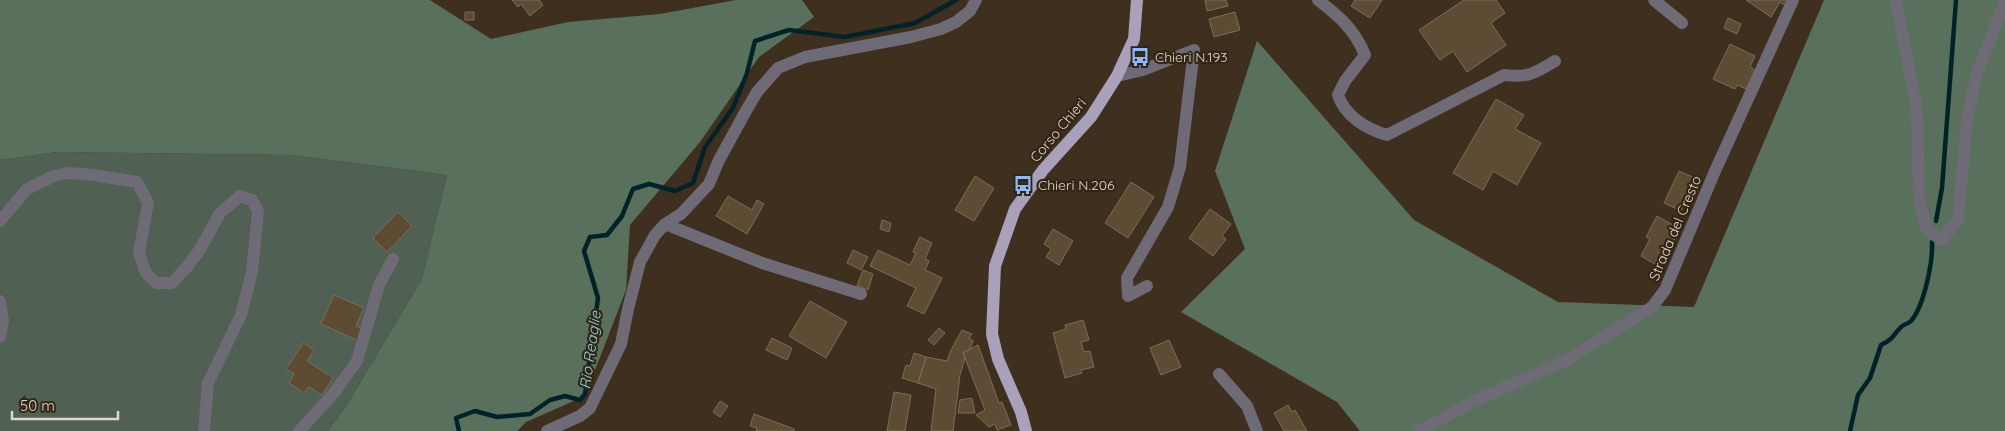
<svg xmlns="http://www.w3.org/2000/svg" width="2005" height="431" viewBox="0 0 2005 431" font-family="Quicksand,sans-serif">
<rect width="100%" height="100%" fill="#3e2f1e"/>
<!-- green -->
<path fill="#506052" d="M 57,152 L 292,155 L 447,175 L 422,279 L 345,408 L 328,431 L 0,431 L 0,160 Z"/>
<!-- forest -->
<path fill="#59715c" d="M 0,0 L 430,0 L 491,39 L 568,22 L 660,14 L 736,0 L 802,0 L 814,17 L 759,57 L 700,142 L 630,225 L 626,290 L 585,396 L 526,422 L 517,431 L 328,431 L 345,408 L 422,279 L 447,175 L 292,155 L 57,152 L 0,160 Z
M 1824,0 L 2005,0 L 2005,431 L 1360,431 L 1337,402 L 1181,312 L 1245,249 L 1215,171 L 1257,41 L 1414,220 L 1558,302 L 1694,307 Z"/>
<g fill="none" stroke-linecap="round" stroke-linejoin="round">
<!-- stream -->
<path stroke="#00232a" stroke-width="4.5" d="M 1936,221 L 1942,188 L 1956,0
M 459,431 L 456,418 L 475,411 L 497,417 L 530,414 L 550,400 L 565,396 L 580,400 L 585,394 L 598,298 L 584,251 L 590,237 L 607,235 L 622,216 L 633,189 L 649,184 L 675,191 L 693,183 L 705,147 L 733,108 L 747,73 L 755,41 L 789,30 L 845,37 L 915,23 L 956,0
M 1850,431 L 1858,395 L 1870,378 L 1881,345 C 1895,338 1892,336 1901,327 C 1904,324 1908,324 1911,321 C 1924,306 1933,262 1932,242"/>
</g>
<!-- building -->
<path fill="#5e4b34" stroke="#7c6c58" d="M 512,0 L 539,0 L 543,5 L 530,16 L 521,4 L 518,7 Z
M 1205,0 L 1226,0 L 1228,6 L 1207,11 Z
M 1355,0 L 1382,0 L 1370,18 L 1351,6 Z
M 1464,0 L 1496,0 L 1505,13 L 1491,23 L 1506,45 L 1467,72 L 1453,51 L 1440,60 L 1419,30 Z
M 1746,0 L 1790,0 L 1786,6 L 1780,2 L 1771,17 Z
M 465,12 L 474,12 L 474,20 L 465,20 Z
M 1235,12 L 1240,30 L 1214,37 L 1209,19 Z
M 1728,18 L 1741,24 L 1737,34 L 1724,28 Z
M 1730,44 L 1755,56 L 1750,67 L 1755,70 L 1746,89 L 1737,85 L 1735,89 L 1713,79 Z
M 1496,99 L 1524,115 L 1515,129 L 1541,143 L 1517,185 L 1493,171 L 1483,190 L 1453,173 Z
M 1679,171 L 1695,178 L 1693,182 L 1700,185 L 1693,199 L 1688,196 L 1681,211 L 1664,203 Z
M 975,176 L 994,188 L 974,221 L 955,210 Z
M 1131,182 L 1154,197 L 1128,238 L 1105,223 Z
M 728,196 L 752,210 L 757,200 L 764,204 L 747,234 L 716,216 Z
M 1210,209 L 1231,224 L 1222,236 L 1226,239 L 1213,256 L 1189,238 Z
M 398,212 L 412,226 L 387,252 L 373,238 Z
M 1657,216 L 1680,229 L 1662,262 L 1657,259 L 1655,264 L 1641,256 L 1650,239 L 1646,237 Z
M 882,220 L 891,223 L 889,232 L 880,229 Z
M 1053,229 L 1073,241 L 1059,265 L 1046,257 L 1051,249 L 1044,244 Z
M 920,237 L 932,243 L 925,259 L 929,261 L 925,270 L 942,278 L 924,314 L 907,306 L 916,288 L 870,266 L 878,250 L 910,265 L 916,253 L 913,252 Z
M 853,250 L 868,257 L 861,270 L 847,263 Z
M 863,270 L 873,274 L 868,290 L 857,286 Z
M 334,295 L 364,308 L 356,326 L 364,329 L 359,341 L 321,324 Z
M 810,301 L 847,322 L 826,358 L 789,336 Z
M 1083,320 L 1089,340 L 1081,342 L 1084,352 L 1090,351 L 1094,367 L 1081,370 L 1082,373 L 1065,378 L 1053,333 L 1066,329 L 1065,325 Z
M 939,328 L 945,333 L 934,345 L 928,340 Z
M 962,330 L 972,334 L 969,338 L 973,341 L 970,349 L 963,353 L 965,358 L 960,375 L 953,431 L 931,431 L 936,389 L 918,383 L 926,357 L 947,361 L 951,350 Z
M 772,338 L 792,348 L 787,360 L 766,350 Z
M 1169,340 L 1181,367 L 1161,375 L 1150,348 Z
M 303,343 L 314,350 L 307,361 L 333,378 L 322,395 L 309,387 L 304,393 L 289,383 L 294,374 L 286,369 Z
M 978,345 L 999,403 L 1002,402 L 1011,425 L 997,430 L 995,424 L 989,427 L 976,415 L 985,410 L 963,353 Z
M 914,353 L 926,357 L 918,383 L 902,378 L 906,365 L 910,366 Z
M 894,392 L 911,395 L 905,431 L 887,431 Z
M 972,398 L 975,413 L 958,413 L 960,400 Z
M 720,401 L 728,406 L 720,417 L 713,412 Z
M 1288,405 L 1292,412 L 1295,410 L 1307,431 L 1284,431 L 1274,413 Z
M 754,414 L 794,429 L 794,431 L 756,431 L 757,428 L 750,426 Z"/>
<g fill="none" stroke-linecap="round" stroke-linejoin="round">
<!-- minor -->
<path stroke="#6e6a76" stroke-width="12" d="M 1318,0 C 1339,16 1355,30 1365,55 L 1345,81 L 1338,95 C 1345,116 1366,129 1387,135 L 1504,75 C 1529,78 1535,73 1555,61
M 1654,0 L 1682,23
M 1896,0 L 1917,111 L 1919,198 L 1926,228 L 1941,240 L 1958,220 L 1967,119 L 1977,73 L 2005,1
M 1117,76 L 1143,70 L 1194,50 L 1180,167 L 1168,207 L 1127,278 L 1128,296 L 1147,286
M 0,221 L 27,189 L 54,176 L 68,173 L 94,175 L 137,182 L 148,203 L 139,253 L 146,273 L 156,283 L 172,283 L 186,268 L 199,251 L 220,213 L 240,196 L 252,200 L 258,211 L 252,272 L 241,315 L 208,383 L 204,431
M 665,224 L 762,263 L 861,294
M 0,301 L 3,320 L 0,337
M 1219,374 L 1247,406 L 1257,431
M 299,431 L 334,393 L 357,361 L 379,285 L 393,259
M 547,431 L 580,416 L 590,408 L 621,344 L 628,309 L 640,262 L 655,235 L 665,224 L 681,214 L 709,184 L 719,160 L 747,109 L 757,92 L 778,68 L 805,57 L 911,37 L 941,29 L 956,22 L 970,11 L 976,0
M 1420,431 L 1472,402 L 1567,360 L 1652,307 L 1665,290 L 1715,171 L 1793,0"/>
<!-- major -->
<path stroke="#a9a1ba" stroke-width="12" d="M 1026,431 L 1021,412 L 998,359 L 992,334 L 995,266 L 1015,209 L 1043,170 L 1091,117 L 1117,76 L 1134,39 L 1137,0"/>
</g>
<!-- icons -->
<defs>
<g id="bus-bare" transform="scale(1.5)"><path d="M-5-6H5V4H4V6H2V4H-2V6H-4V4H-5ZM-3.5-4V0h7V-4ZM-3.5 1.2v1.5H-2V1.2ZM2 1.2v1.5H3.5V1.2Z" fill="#8bbafc" stroke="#332514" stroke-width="2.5" paint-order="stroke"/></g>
</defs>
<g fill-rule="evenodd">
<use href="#bus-bare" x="1140" y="57"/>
<use href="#bus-bare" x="1023" y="185"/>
</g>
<g text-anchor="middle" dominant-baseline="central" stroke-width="4.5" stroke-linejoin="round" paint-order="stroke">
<!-- poi labels -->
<g font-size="14" fill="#e1d7cc" stroke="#332514" text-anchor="start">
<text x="1155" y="57">Chieri N.193</text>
<text x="1038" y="185">Chieri N.206</text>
</g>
<!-- street labels -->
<g font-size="14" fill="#e1d7cc" stroke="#332514">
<text transform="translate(1058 130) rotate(-50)">Corso Chieri</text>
<text transform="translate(1675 228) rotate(-67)">Strada del Cresto</text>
</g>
<!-- water labels -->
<g font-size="15" font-style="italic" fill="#90d8e5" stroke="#332514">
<text transform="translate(590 350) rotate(-82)">Rio Reaglie</text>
</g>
</g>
<!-- scale -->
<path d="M12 411v8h106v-8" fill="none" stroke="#e1d7cc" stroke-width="2.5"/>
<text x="20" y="411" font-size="15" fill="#e1d7cc" stroke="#332514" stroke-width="4" paint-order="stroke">50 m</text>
</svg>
